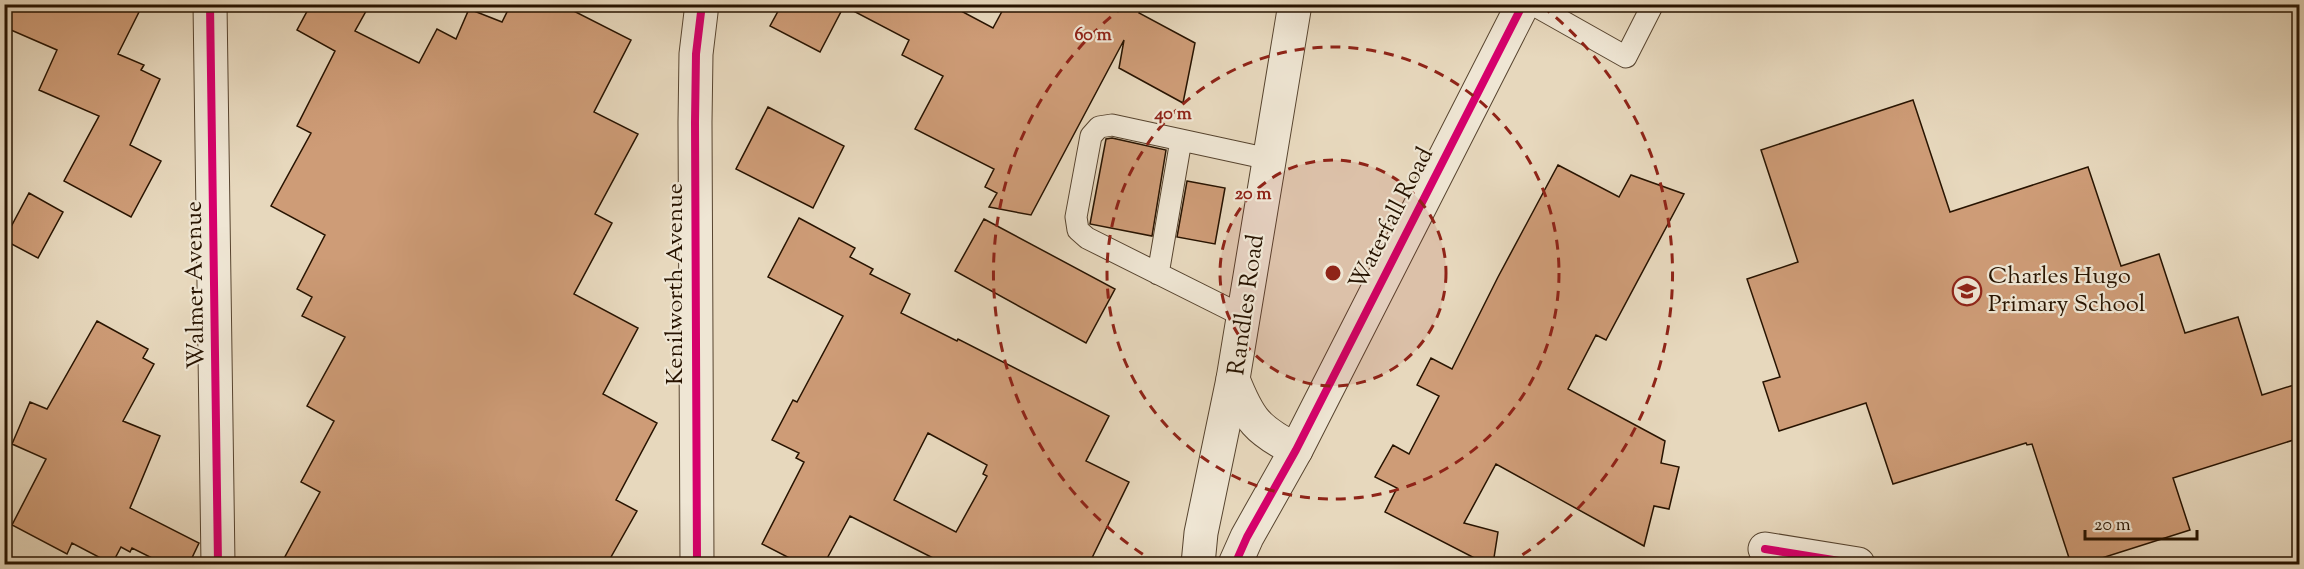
<svg xmlns="http://www.w3.org/2000/svg" width="2304" height="569" viewBox="0 0 2304 569" font-family="'Sorts Mill Goudy',serif">
<rect width="100%" height="100%" fill="#e7d8bd"/>
<filter id="stains"><feTurbulence type="fractalNoise" baseFrequency=".00333" numOctaves="4"/><feColorMatrix values="0 0 0 0 .2 0 0 0 0 .09 0 0 0 0 .02 0 0 0 .5 -.17"/></filter>
<radialGradient id="worn" r=".72"><stop offset=".6" stop-color="#630" stop-opacity="0"/><stop offset="1" stop-color="#630" stop-opacity=".3"/></radialGradient>
<!-- building -->
<path fill="#ce9c77" stroke="#271300" stroke-width="1.5" fill-rule="evenodd" d="M 4,4 L 143,4 L 118,54 L 144,65 L 141,70 L 160,79 L 130,145 L 161,161 L 131,217 L 64,181 L 99,116 L 39,90 L 57,50 L 4,27 Z
M 311,4 L 370,4 L 355,31 L 419,63 L 437,29 L 456,39 L 469,9 L 502,22 L 511,4 L 560,4 L 631,40 L 594,112 L 638,134 L 595,214 L 612,223 L 574,294 L 638,328 L 603,394 L 657,423 L 616,500 L 637,511 L 607,564 L 281,564 L 320,492 L 301,482 L 334,421 L 307,406 L 345,337 L 302,316 L 312,297 L 297,289 L 325,235 L 271,206 L 311,133 L 297,126 L 335,51 L 297,30 Z
M 782,4 L 948,4 L 993,28 L 1006,4 L 1143,4 L 1139,13 L 1195,43 L 1183,103 L 1119,68 L 1124,40 L 1031,215 L 989,207 L 997,193 L 985,187 L 994,169 L 915,129 L 943,76 L 902,55 L 909,40 L 844,6 L 820,52 L 770,26 Z
M 1913,100 L 1950,212 L 2088,167 L 2121,266 L 2159,254 L 2185,333 L 2238,317 L 2262,395 L 2300,383 L 2300,438 L 2173,478 L 2190,530 L 2083,564 L 2071,564 L 2032,444 L 2027,445 L 2026,443 L 1893,484 L 1866,403 L 1779,431 L 1763,382 L 1780,377 L 1747,279 L 1798,262 L 1761,150 Z
M 768,107 L 844,146 L 813,208 L 736,169 Z
M 1112,138 L 1166,150 L 1152,236 L 1090,224 L 1106,139 Z
M 1558,165 L 1619,197 L 1631,175 L 1684,194 L 1606,340 L 1596,335 L 1568,389 L 1665,441 L 1661,463 L 1679,467 L 1669,509 L 1654,506 L 1644,546 L 1496,464 L 1464,523 L 1498,532 L 1493,564 L 1486,564 L 1385,512 L 1397,488 L 1375,477 L 1393,445 L 1409,454 L 1439,396 L 1417,385 L 1431,358 L 1452,369 L 1498,277 Z
M 1187,181 L 1225,188 L 1215,244 L 1177,237 Z
M 29,193 L 63,212 L 38,258 L 4,240 Z
M 799,218 L 855,248 L 850,257 L 873,269 L 870,274 L 910,294 L 901,313 L 957,341 L 958,339 L 1109,416 L 1086,461 L 1129,482 L 1089,564 L 939,564 L 941,562 L 850,516 L 824,564 L 801,564 L 762,544 L 804,462 L 796,458 L 799,453 L 772,440 L 793,400 L 797,402 L 843,316 L 768,277 ZM 928,433 L 987,465 L 983,474 L 987,476 L 956,532 L 894,500 Z
M 984,219 L 1115,289 L 1086,343 L 955,271 Z
M 97,321 L 148,349 L 143,358 L 154,364 L 123,421 L 160,436 L 130,508 L 199,543 L 189,564 L 164,564 L 132,548 L 130,552 L 121,547 L 112,564 L 72,543 L 67,554 L 12,525 L 46,459 L 12,444 L 30,402 L 47,409 Z"/>
<g fill="none" stroke-linecap="round" stroke-linejoin="round">
<!-- service casing -->
<g stroke="#57442f" stroke-width="23">
<path id="service" d="M 1532,4 L 1626,57 L 1653,4
M 1158,274 L 1181,140
M 1243,316 L 1087,238 L 1078,230 L 1076,217 L 1091,136 L 1099,127 L 1112,125 L 1269,159"/>
</g>
<!-- minor casing -->
<g stroke="#57442f" stroke-width="35">
<path id="minor" d="M 210,4 L 218,564
M 1295,4 L 1233,379 C 1249,420 1257,430 1296,450
M 1765,549 L 1858,564
M 697,564 L 695,122 L 696,54 L 702,4"/>
</g>
<!-- tertiary casing -->
<g stroke="#57442f" stroke-width="35">
<path id="tertiary" d="M 1198,564 L 1201,533 L 1233,379
M 1235,564 L 1247,537 L 1296,450 L 1523,4"/>
</g>
<!-- service -->
<use href="#service" stroke="#efe6d4" stroke-width="21"/>
<!-- minor -->
<use href="#minor" stroke="#efe6d4" stroke-width="33"/>
<!-- tertiary -->
<use href="#tertiary" stroke="#efe6d4" stroke-width="33"/>
<!-- cycleway casing -->
<g stroke="#efe6d4" stroke-width="11">
<path id="cycleway" d="M 210,4 L 218,564
M 1765,549 L 1858,564
M 697,564 L 695,122 L 696,54 L 702,4
M 1235,564 L 1247,537 L 1296,450 L 1523,4"/>
</g>
<!-- cycleway -->
<use href="#cycleway" stroke="#d6006c" stroke-width="8"/>
</g>
<!-- distance rings -->
<circle cx="1333" cy="273" r="113" fill="#8f2418" fill-opacity=".12"/>
<g fill="none" stroke="#8f2418" stroke-width="3" stroke-dasharray="10 8">
<circle cx="1333" cy="273" r="113"/>
<circle cx="1333" cy="273" r="226"/>
<path d="M1158 564A339 339 0 0 1 1124 6M1542 6A339 339 0 0 1 1508 564"/>
</g>
<!-- icons -->
<defs>
<g id="school-ring" transform="scale(1.5)"><circle r="9.5" fill="#efe6d4" stroke="#8f2418" stroke-width="1.5"/><path d="M0-5L7-2L0 1L-7-2ZM-4 1L0 2.5L4 1V4Q0 6-4 4Z" fill="#8f2418"/></g>
</defs>
<g fill-rule="evenodd">
<use href="#school-ring" x="1967" y="291"/>
</g>
<g text-anchor="middle" dominant-baseline="central" stroke-width="4.5" stroke-linejoin="round" paint-order="stroke">
<!-- street labels -->
<g font-size="24" fill="#271300" stroke="#efe6d4">
<text transform="translate(1392 219) rotate(-63)">Waterfall Road</text>
<text transform="translate(676 284) rotate(-90)">Kenilworth Avenue</text>
<text transform="translate(196 285) rotate(-91)">Walmer Avenue</text>
<text transform="translate(1247 305) rotate(-82)">Randles Road</text>
</g>
<!-- poi labels -->
<g font-size="24" fill="#271300" stroke="#efe6d4" text-anchor="start">
<text x="1988" y="277">Charles Hugo<tspan x="1988" dy="28">Primary School</tspan></text>
</g>
</g>
<circle cx="1333" cy="273" r="9" fill="#8f2418" stroke="#efe6d4" stroke-width="3"/>
<g font-size="18" text-anchor="middle" font-weight="bold" fill="#8f2418" stroke="#efe6d4" stroke-width="4.5" stroke-linejoin="round" paint-order="stroke">
<text x="1093" y="40">60 m</text>
<text x="1173" y="119">40 m</text>
<text x="1253" y="199">20 m</text>
</g>
<!-- margin -->
<rect width="2304" height="569" fill="none" stroke="#e7d8bd" stroke-width="24"/>
<rect x="6" y="6" width="2292" height="557" fill="none" stroke="#271300" stroke-width="3"/>
<rect x="12" y="12" width="2280" height="545" fill="none" stroke="#271300" stroke-width="1.5"/>
<!-- scale -->
<path d="M2085 530v9h112v-9" fill="none" stroke="#271300" stroke-width="3"/>
<text x="2094" y="530" font-size="18" fill="#271300" stroke="#efe6d4" stroke-width="4.5" paint-order="stroke">20 m</text>
<rect width="100%" height="100%" filter="url(#stains)"/>
<rect width="100%" height="100%" fill="url(#worn)"/>
</svg>
